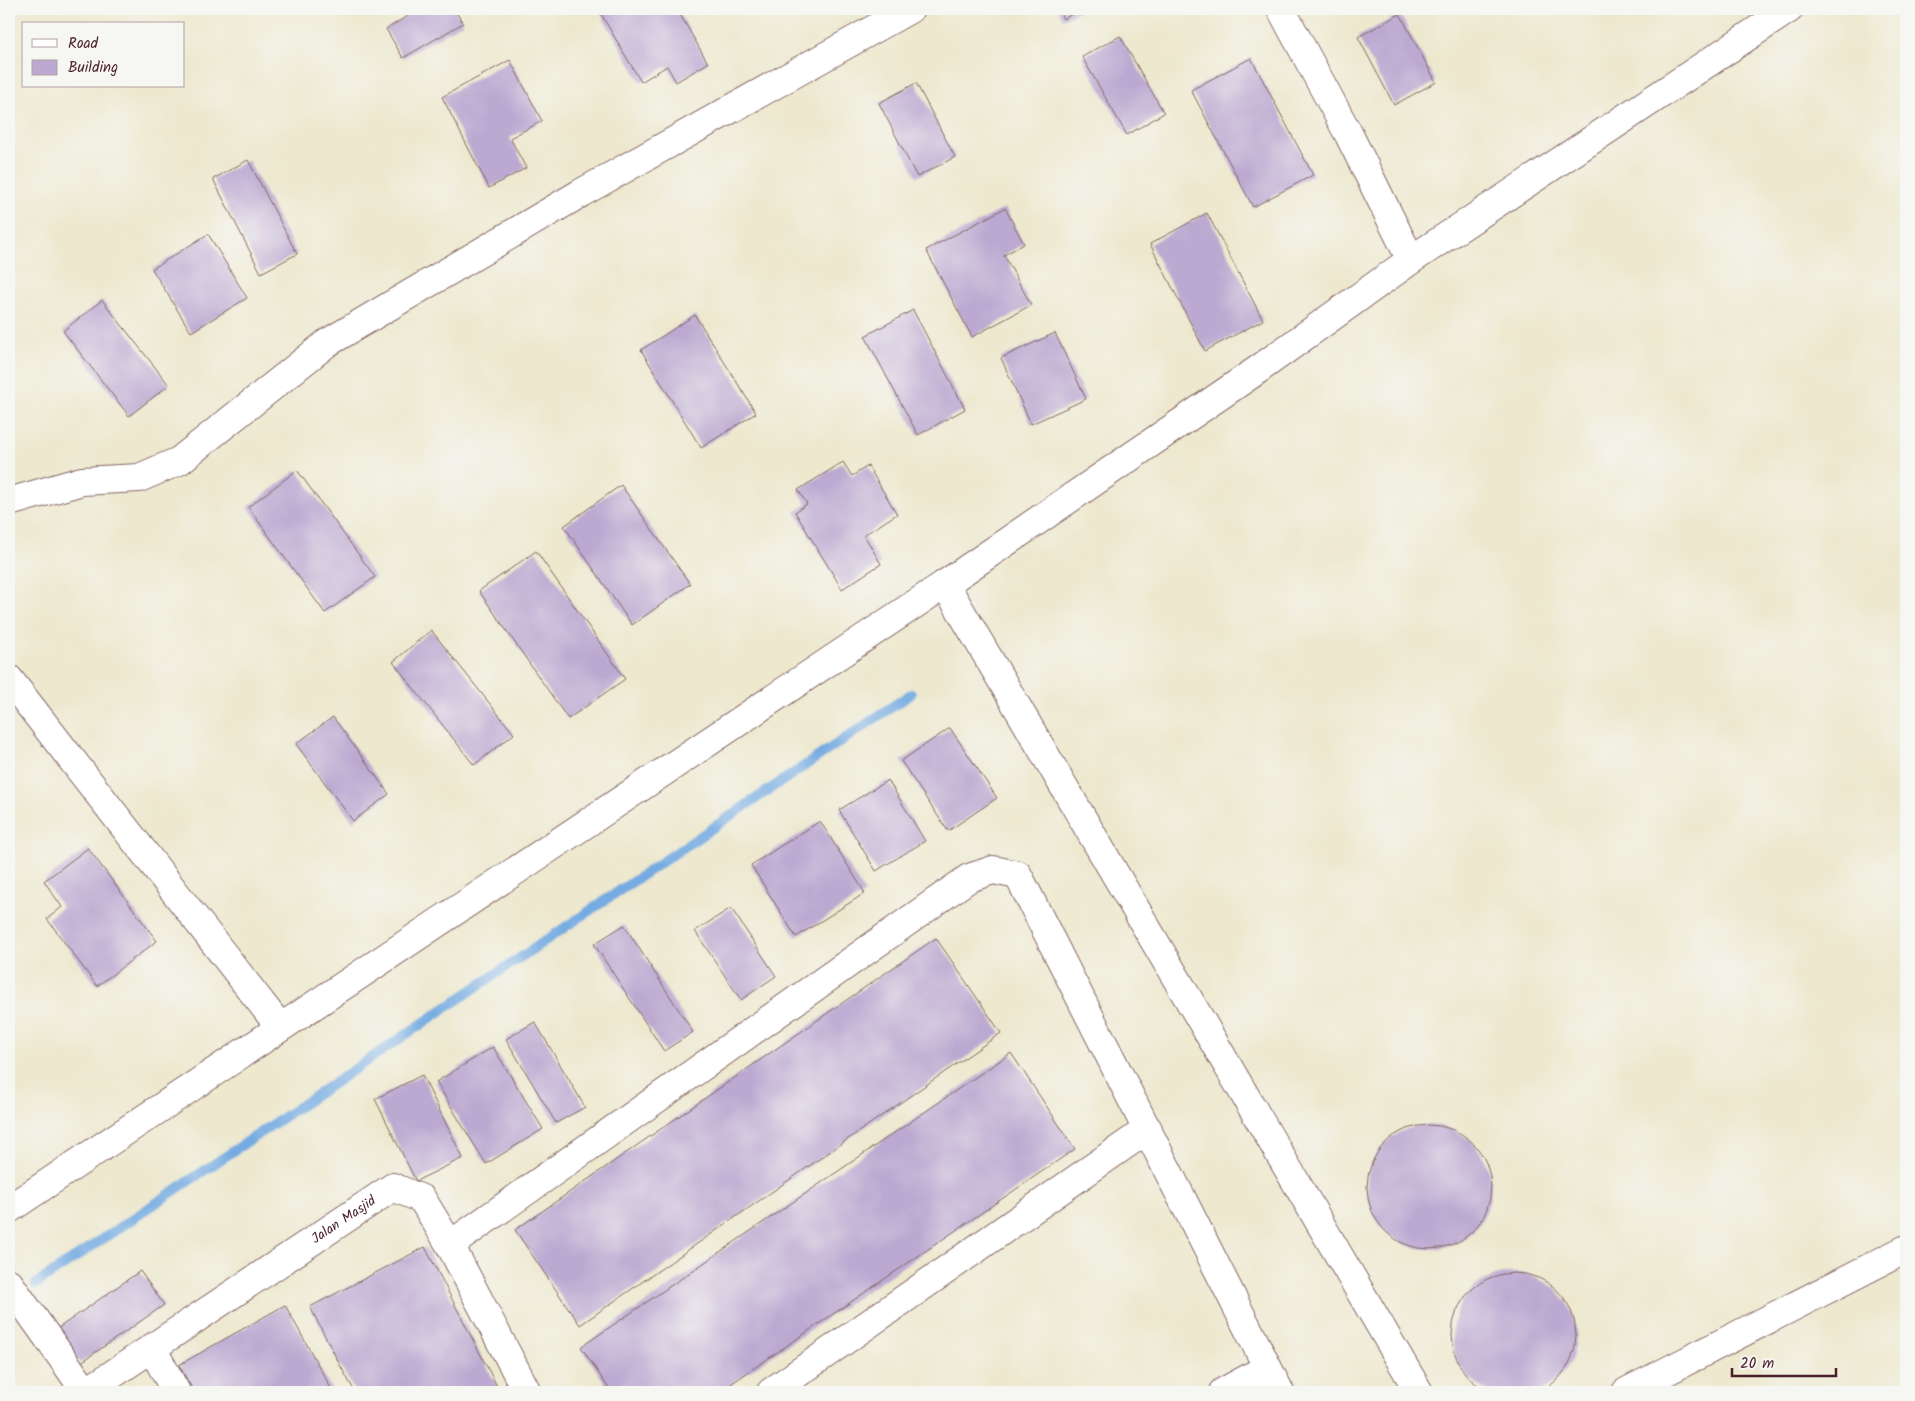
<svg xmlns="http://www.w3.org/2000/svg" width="1915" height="1401" viewBox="0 0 1915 1401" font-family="Kalam,sans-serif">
<rect width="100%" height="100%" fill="#f6f6f2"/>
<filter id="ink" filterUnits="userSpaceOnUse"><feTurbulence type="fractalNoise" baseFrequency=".02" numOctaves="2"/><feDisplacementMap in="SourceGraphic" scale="10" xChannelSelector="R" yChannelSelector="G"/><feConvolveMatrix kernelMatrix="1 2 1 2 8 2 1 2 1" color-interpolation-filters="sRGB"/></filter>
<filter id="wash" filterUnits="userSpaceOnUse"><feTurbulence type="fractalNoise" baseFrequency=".0096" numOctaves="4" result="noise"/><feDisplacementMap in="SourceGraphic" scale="20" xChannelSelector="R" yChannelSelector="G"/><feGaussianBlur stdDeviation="1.12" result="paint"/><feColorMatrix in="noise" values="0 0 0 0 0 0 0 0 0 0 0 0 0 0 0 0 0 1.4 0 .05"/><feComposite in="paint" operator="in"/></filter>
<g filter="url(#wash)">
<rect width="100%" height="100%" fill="#ede8ce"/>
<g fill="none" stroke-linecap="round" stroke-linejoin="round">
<!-- stream -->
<path stroke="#74abe2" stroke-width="10" d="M 36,1284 L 911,694"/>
</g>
<g id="blocks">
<!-- building -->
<path fill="#bca9d1" d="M 420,9 L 454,9 L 463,23 L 403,58 L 386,29 Z
M 598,9 L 677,9 L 708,63 L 676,82 L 667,66 L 641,82 Z
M 1058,9 L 1082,9 L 1063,19 Z
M 1400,14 L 1436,82 L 1394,105 L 1358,37 Z
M 1120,36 L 1164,113 L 1127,135 L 1082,57 Z
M 1251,58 L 1313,175 L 1253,207 L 1191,90 Z
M 510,60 L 542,121 L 510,138 L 526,168 L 489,188 L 442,97 Z
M 916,83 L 955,157 L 917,177 L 879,103 Z
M 248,160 L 297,254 L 261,273 L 213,179 Z
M 1005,208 L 1024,244 L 1004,255 L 1031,305 L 972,337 L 926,250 Z
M 1207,213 L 1263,320 L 1205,351 L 1150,244 Z
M 208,234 L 247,298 L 191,332 L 152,269 Z
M 102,300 L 169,385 L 129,416 L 63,331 Z
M 913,310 L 965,409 L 918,435 L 865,336 Z
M 695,315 L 756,413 L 701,448 L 641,350 Z
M 1055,333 L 1086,399 L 1031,424 L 1001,358 Z
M 843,462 L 852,476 L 868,466 L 897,514 L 864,535 L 881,564 L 842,589 L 795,512 L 807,504 L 798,490 Z
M 297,470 L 375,577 L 325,613 L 248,507 Z
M 621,485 L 690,584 L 632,625 L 564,526 Z
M 536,551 L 625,679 L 568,719 L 479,591 Z
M 431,630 L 514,734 L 474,765 L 393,662 Z
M 333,717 L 389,794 L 353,821 L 296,744 Z
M 950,728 L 997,798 L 948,831 L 901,761 Z
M 888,780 L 925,841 L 876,871 L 839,810 Z
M 820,821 L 865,893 L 796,937 L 751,865 Z
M 88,848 L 157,941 L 97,986 L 47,919 L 62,907 L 44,881 Z
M 731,908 L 776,976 L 741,1000 L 695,931 Z
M 624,925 L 693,1032 L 664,1051 L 594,944 Z
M 936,938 L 1001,1033 L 580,1325 L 515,1230 Z
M 535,1022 L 585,1107 L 556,1123 L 506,1039 Z
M 493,1047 L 543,1129 L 486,1164 L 436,1082 Z
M 1011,1053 L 1075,1149 L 719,1392 L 611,1392 L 581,1347 Z
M 422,1075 L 463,1158 L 416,1181 L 375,1099 Z
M1367 1187a62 62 0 1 1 124 0a62 62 0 1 1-124 0Z
M 425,1247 L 500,1392 L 355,1392 L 340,1365 L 310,1307 Z
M 140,1271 L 164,1305 L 80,1363 L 57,1329 Z
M1452 1335a62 62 0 1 1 124 0a62 62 0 1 1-124 0Z
M 285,1305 L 333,1392 L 194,1392 L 179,1365 Z"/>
</g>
</g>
<g filter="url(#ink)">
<use href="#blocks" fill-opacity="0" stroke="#836564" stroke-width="1"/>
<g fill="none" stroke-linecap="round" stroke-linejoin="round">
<!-- minor casing -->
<g stroke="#836564" stroke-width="30">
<g id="minor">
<path d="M 1281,9 L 1349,135 L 1411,260"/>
<path d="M 9,502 L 82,481 L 139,478 L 179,461 L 327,343 L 581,193 L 910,9"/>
<path d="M 945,584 L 1256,371 L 1411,260 L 1789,9"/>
<path d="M 9,679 L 280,1027"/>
<path d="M 450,1245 L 969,878 L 993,870 L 1018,875 L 1280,1392"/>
<path d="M 9,1283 L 86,1392"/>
<path d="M 152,1348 L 176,1392"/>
<path id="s1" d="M 86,1392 L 393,1187 L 422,1199 L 450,1245 L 527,1392"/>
<path d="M 771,1392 L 1148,1129"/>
<path d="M 1223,1392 L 1267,1368"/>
<path d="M 1626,1392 L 1906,1249"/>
</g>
</g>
<!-- tertiary casing -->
<g stroke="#836564" stroke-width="30">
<path id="tertiary" d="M 9,1209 L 945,584 L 1419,1392"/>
</g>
<!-- minor -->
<use href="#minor" stroke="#fff" stroke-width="28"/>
<!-- tertiary -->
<use href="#tertiary" stroke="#fff" stroke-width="28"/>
</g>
</g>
<g text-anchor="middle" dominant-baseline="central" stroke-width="4" stroke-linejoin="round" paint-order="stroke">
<!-- street labels -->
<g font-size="14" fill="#4a1f2b" stroke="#f6f6f2">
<text stroke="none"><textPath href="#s1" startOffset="310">Jalan Masjid</textPath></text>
</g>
</g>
<!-- margin -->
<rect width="1915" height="1401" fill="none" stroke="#f6f6f2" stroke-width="30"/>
<!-- legend -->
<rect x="22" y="22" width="162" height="65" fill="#f6f6f2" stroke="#b1a0a2"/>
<rect x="32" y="39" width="25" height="8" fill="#ffffff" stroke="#b1a0a2"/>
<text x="68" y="48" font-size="15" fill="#4a1f2b">Road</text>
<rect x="32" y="60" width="25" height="15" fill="#bca9d1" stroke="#b1a0a2"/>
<text x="68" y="72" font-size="15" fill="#4a1f2b">Building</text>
<!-- scale -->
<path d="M1732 1368v8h104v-8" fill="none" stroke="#4a1f2b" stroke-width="2.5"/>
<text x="1740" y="1368" font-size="15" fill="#4a1f2b" stroke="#f6f6f2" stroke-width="4" paint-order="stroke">20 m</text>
</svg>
